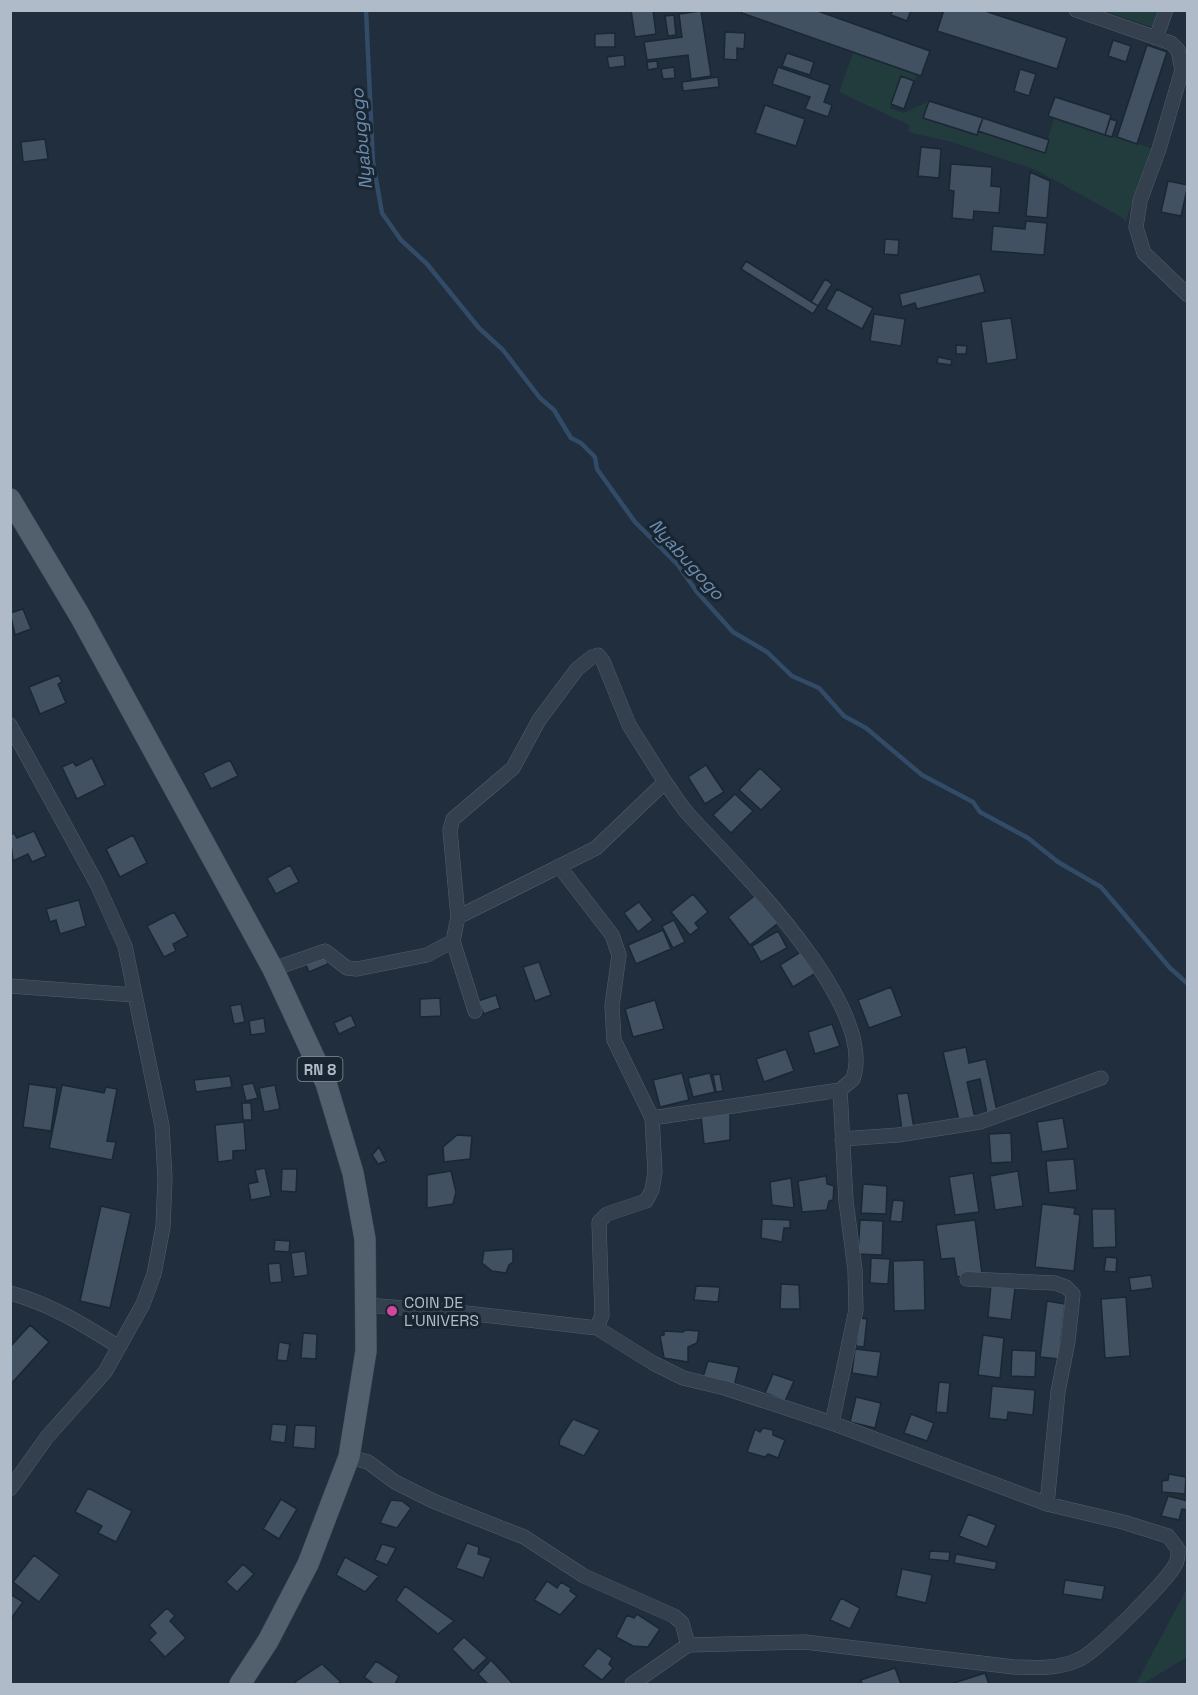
<svg xmlns="http://www.w3.org/2000/svg" width="1198" height="1695" viewBox="0 0 1198 1695" font-family="'Space Grotesk',sans-serif">
<rect width="100%" height="100%" fill="#202e3d"/>
<!-- green -->
<path fill="#223c3e" d="M 1104,11 L 1157,10 L 1157,11 L 1152,27 Z
M 853,53 L 917,75 L 914,81 L 901,76 L 890,108 L 904,113 L 929,101 L 923,118 L 977,135 L 978,131 L 1044,152 L 1054,118 L 1151,148 L 1125,223 L 1123,218 L 1036,170 L 952,142 L 908,132 L 909,125 L 839,92 Z
M 1187,1588 L 1187,1657 L 1142,1684 L 1136,1684 Z"/>
<g fill="none" stroke-linecap="round" stroke-linejoin="round">
<!-- stream -->
<path stroke="#324b66" stroke-width="4.5" d="M 366,10 L 373,162 L 382,213 L 401,240 L 427,264 L 479,328 L 503,350 L 540,398 L 554,410 L 571,438 L 581,443 L 595,457 L 597,469 L 635,522 L 678,565 L 697,592 L 733,632 L 767,652 L 792,676 L 819,688 L 844,716 L 866,728 L 922,775 L 973,802 L 980,812 L 1028,838 L 1058,862 L 1101,887 L 1170,968 L 1188,984"/>
</g>
<!-- building -->
<path fill="#415162" stroke="#1b2733" stroke-width="1.5" d="M 631,10 L 653,10 L 656,34 L 635,37 Z
M 743,10 L 815,10 L 930,51 L 921,76 L 742,13 Z
M 893,10 L 911,10 L 907,21 L 891,15 Z
M 944,10 L 982,10 L 1067,38 L 1057,69 L 937,31 Z
M 701,11 L 711,76 L 691,79 L 688,55 L 647,60 L 644,42 L 682,37 L 679,14 Z
M 674,15 L 676,35 L 668,36 L 665,16 Z
M 725,32 L 745,33 L 744,49 L 737,48 L 737,60 L 724,59 Z
M 615,33 L 615,47 L 595,47 L 595,34 Z
M 1113,40 L 1131,46 L 1126,62 L 1108,56 Z
M 1147,45 L 1167,52 L 1137,144 L 1117,137 Z
M 787,53 L 814,62 L 810,75 L 782,66 Z
M 624,55 L 625,66 L 609,68 L 607,57 Z
M 657,61 L 658,68 L 648,70 L 647,62 Z
M 674,67 L 675,78 L 663,79 L 661,69 Z
M 778,67 L 830,85 L 824,102 L 832,105 L 828,117 L 805,109 L 810,97 L 772,84 Z
M 1020,69 L 1036,74 L 1029,96 L 1014,91 Z
M 901,76 L 914,81 L 904,109 L 891,104 Z
M 718,77 L 719,87 L 683,91 L 682,82 Z
M 1055,97 L 1111,115 L 1105,135 L 1048,116 Z
M 929,101 L 983,118 L 977,135 L 923,118 Z
M 765,105 L 805,119 L 796,146 L 755,133 Z
M 983,118 L 1049,140 L 1045,153 L 978,131 Z
M 1110,119 L 1117,121 L 1112,137 L 1105,135 Z
M 45,139 L 48,159 L 23,162 L 21,142 Z
M 921,147 L 941,149 L 939,178 L 918,176 Z
M 951,164 L 992,167 L 991,186 L 1001,187 L 999,213 L 974,211 L 973,220 L 952,218 L 954,191 L 949,190 Z
M 1030,172 L 1050,181 L 1047,218 L 1026,216 Z
M 1168,181 L 1188,185 L 1181,216 L 1161,212 Z
M 1026,221 L 1047,223 L 1044,255 L 991,251 L 993,226 L 1025,229 Z
M 885,239 L 899,240 L 898,255 L 884,254 Z
M 746,261 L 818,306 L 813,314 L 741,269 Z
M 980,274 L 985,292 L 917,309 L 915,303 L 902,307 L 899,294 Z
M 825,279 L 832,284 L 818,306 L 811,302 Z
M 837,289 L 873,308 L 862,329 L 826,309 Z
M 874,314 L 905,319 L 901,346 L 870,341 Z
M 1011,318 L 1017,359 L 987,364 L 981,322 Z
M 956,345 L 967,346 L 966,354 L 956,354 Z
M 938,357 L 952,360 L 951,365 L 937,363 Z
M 23,609 L 31,629 L 15,635 L 10,613 Z
M 59,675 L 62,682 L 58,684 L 66,703 L 40,714 L 29,687 Z
M 92,758 L 105,785 L 77,799 L 62,767 L 73,762 L 76,766 Z
M 230,760 L 238,776 L 211,789 L 203,773 Z
M 706,765 L 724,792 L 705,804 L 688,777 Z
M 760,768 L 782,789 L 761,810 L 739,790 Z
M 735,794 L 753,811 L 731,833 L 713,815 Z
M 34,831 L 46,856 L 32,862 L 28,854 L 13,861 L 10,835 L 14,833 L 17,838 Z
M 133,835 L 147,863 L 120,877 L 106,849 Z
M 290,865 L 299,882 L 276,894 L 267,878 Z
M 758,893 L 781,921 L 750,945 L 728,917 Z
M 693,894 L 708,912 L 695,923 L 699,928 L 690,935 L 671,912 Z
M 79,900 L 86,926 L 60,934 L 56,920 L 50,922 L 46,909 Z
M 639,902 L 653,920 L 638,932 L 624,913 Z
M 174,912 L 188,936 L 173,944 L 176,951 L 164,957 L 147,926 Z
M 674,920 L 685,942 L 673,948 L 662,926 Z
M 663,930 L 671,949 L 636,964 L 628,945 Z
M 778,931 L 787,948 L 761,962 L 752,946 Z
M 802,951 L 816,973 L 793,987 L 780,965 Z
M 323,952 L 328,964 L 309,972 L 304,960 Z
M 539,962 L 551,995 L 535,1001 L 523,967 Z
M 891,987 L 902,1016 L 869,1028 L 858,1000 Z
M 496,995 L 500,1008 L 484,1014 L 478,1001 Z
M 440,998 L 441,1016 L 420,1017 L 420,999 Z
M 655,1000 L 664,1029 L 633,1037 L 625,1009 Z
M 241,1004 L 245,1022 L 234,1024 L 230,1006 Z
M 351,1015 L 356,1026 L 339,1034 L 334,1023 Z
M 264,1018 L 266,1033 L 251,1035 L 249,1021 Z
M 832,1024 L 840,1046 L 815,1054 L 808,1032 Z
M 966,1047 L 969,1063 L 986,1059 L 997,1111 L 987,1114 L 980,1079 L 967,1082 L 975,1118 L 959,1121 L 943,1052 Z
M 786,1049 L 794,1071 L 764,1082 L 756,1059 Z
M 682,1073 L 689,1100 L 660,1107 L 653,1080 Z
M 710,1073 L 715,1092 L 693,1097 L 688,1078 Z
M 720,1074 L 723,1091 L 716,1092 L 713,1075 Z
M 230,1076 L 232,1087 L 196,1092 L 194,1080 Z
M 253,1083 L 258,1098 L 246,1101 L 242,1085 Z
M 29,1084 L 57,1088 L 51,1131 L 23,1127 Z
M 62,1085 L 104,1093 L 106,1087 L 117,1089 L 107,1141 L 116,1142 L 112,1160 L 49,1148 Z
M 275,1085 L 280,1109 L 264,1112 L 259,1088 Z
M 908,1093 L 914,1128 L 902,1130 L 897,1094 Z
M 242,1103 L 251,1103 L 252,1120 L 243,1120 Z
M 730,1113 L 730,1140 L 704,1144 L 701,1116 Z
M 1063,1118 L 1068,1148 L 1042,1152 L 1037,1122 Z
M 244,1122 L 246,1150 L 233,1151 L 233,1160 L 218,1162 L 215,1125 Z
M 1011,1133 L 1012,1162 L 991,1163 L 989,1134 Z
M 457,1135 L 472,1136 L 470,1159 L 444,1162 L 443,1147 Z
M 379,1147 L 386,1161 L 378,1164 L 372,1155 Z
M 1074,1159 L 1077,1190 L 1049,1193 L 1046,1161 Z
M 265,1168 L 271,1196 L 251,1200 L 248,1184 L 258,1182 L 255,1170 Z
M 282,1169 L 297,1169 L 296,1192 L 281,1191 Z
M 451,1171 L 456,1192 L 453,1204 L 427,1208 L 427,1175 Z
M 1018,1171 L 1023,1206 L 995,1210 L 990,1176 Z
M 973,1173 L 979,1212 L 955,1215 L 949,1177 Z
M 826,1176 L 827,1184 L 834,1186 L 833,1200 L 829,1201 L 827,1210 L 802,1212 L 798,1181 Z
M 791,1178 L 794,1208 L 772,1205 L 770,1182 Z
M 863,1184 L 887,1186 L 886,1214 L 861,1213 Z
M 893,1200 L 904,1201 L 902,1222 L 890,1221 Z
M 1042,1204 L 1075,1208 L 1074,1214 L 1080,1215 L 1074,1271 L 1035,1267 Z
M 101,1206 L 131,1213 L 110,1308 L 80,1301 Z
M 1092,1209 L 1115,1209 L 1116,1247 L 1093,1248 Z
M 762,1219 L 790,1220 L 790,1228 L 784,1228 L 782,1242 L 761,1238 Z
M 860,1220 L 883,1221 L 882,1255 L 858,1254 Z
M 975,1220 L 982,1273 L 957,1277 L 954,1258 L 941,1259 L 936,1225 Z
M 275,1240 L 290,1241 L 289,1252 L 274,1251 Z
M 513,1249 L 513,1262 L 509,1265 L 506,1273 L 492,1271 L 482,1263 L 484,1251 Z
M 305,1251 L 308,1275 L 294,1277 L 291,1253 Z
M 1106,1257 L 1117,1258 L 1116,1272 L 1104,1271 Z
M 871,1258 L 890,1259 L 888,1284 L 870,1283 Z
M 924,1260 L 925,1310 L 894,1311 L 893,1261 Z
M 280,1263 L 282,1282 L 270,1283 L 268,1264 Z
M 1151,1275 L 1153,1288 L 1131,1291 L 1129,1278 Z
M 781,1284 L 799,1285 L 800,1309 L 780,1309 Z
M 991,1285 L 1015,1288 L 1011,1320 L 988,1317 Z
M 696,1286 L 720,1287 L 718,1302 L 694,1300 Z
M 1126,1297 L 1130,1356 L 1105,1358 L 1101,1299 Z
M 1047,1301 L 1065,1304 L 1059,1359 L 1040,1357 Z
M 860,1318 L 867,1319 L 864,1347 L 856,1346 Z
M 30,1325 L 49,1342 L 10,1385 L 10,1347 Z
M 686,1330 L 699,1331 L 697,1343 L 688,1347 L 688,1362 L 664,1358 L 660,1336 L 664,1335 L 664,1331 L 683,1332 Z
M 303,1333 L 317,1334 L 316,1359 L 301,1358 Z
M 983,1335 L 1004,1338 L 1000,1378 L 978,1375 Z
M 279,1342 L 290,1344 L 287,1361 L 277,1360 Z
M 855,1349 L 881,1352 L 877,1377 L 852,1373 Z
M 1012,1350 L 1036,1351 L 1035,1377 L 1011,1376 Z
M 708,1361 L 739,1367 L 734,1386 L 703,1377 Z
M 773,1374 L 794,1381 L 785,1401 L 765,1393 Z
M 939,1382 L 950,1383 L 947,1413 L 936,1412 Z
M 992,1386 L 1035,1390 L 1033,1415 L 1008,1412 L 1007,1420 L 989,1418 Z
M 856,1397 L 881,1403 L 875,1428 L 850,1422 Z
M 911,1414 L 934,1423 L 927,1441 L 904,1433 Z
M 573,1419 L 600,1430 L 584,1456 L 559,1445 L 560,1439 Z
M 272,1424 L 287,1425 L 285,1443 L 270,1441 Z
M 295,1425 L 316,1426 L 315,1449 L 293,1447 Z
M 763,1428 L 773,1430 L 773,1435 L 785,1440 L 778,1458 L 768,1454 L 765,1457 L 747,1452 L 755,1429 L 760,1432 Z
M 1169,1474 L 1186,1477 L 1185,1494 L 1162,1492 L 1162,1481 L 1168,1480 Z
M 88,1488 L 132,1511 L 116,1542 L 98,1533 L 102,1526 L 75,1512 Z
M 1168,1496 L 1188,1501 L 1186,1510 L 1182,1509 L 1179,1520 L 1161,1516 Z
M 281,1499 L 297,1509 L 279,1539 L 263,1529 Z
M 391,1500 L 402,1501 L 411,1508 L 397,1528 L 380,1523 Z
M 968,1514 L 996,1525 L 987,1547 L 959,1536 Z
M 467,1543 L 479,1547 L 478,1554 L 491,1558 L 483,1578 L 456,1568 Z
M 382,1544 L 396,1548 L 387,1565 L 375,1560 Z
M 930,1551 L 950,1552 L 949,1561 L 929,1559 Z
M 956,1554 L 997,1562 L 995,1570 L 954,1563 Z
M 34,1555 L 60,1575 L 39,1602 L 13,1582 Z
M 345,1557 L 379,1576 L 365,1592 L 336,1575 Z
M 243,1564 L 254,1574 L 237,1592 L 226,1582 Z
M 902,1569 L 932,1575 L 926,1603 L 896,1596 Z
M 1065,1580 L 1105,1586 L 1102,1600 L 1063,1594 Z
M 547,1581 L 557,1588 L 561,1582 L 571,1588 L 570,1591 L 577,1596 L 560,1615 L 534,1600 Z
M 405,1586 L 454,1621 L 438,1634 L 396,1600 Z
M 10,1594 L 23,1602 L 10,1620 Z
M 841,1598 L 860,1608 L 850,1629 L 830,1620 Z
M 167,1608 L 175,1616 L 170,1621 L 186,1638 L 165,1657 L 149,1640 L 156,1633 L 149,1625 Z
M 637,1614 L 660,1629 L 648,1647 L 633,1646 L 616,1637 L 627,1615 L 634,1618 Z
M 464,1637 L 487,1658 L 473,1671 L 452,1649 Z
M 598,1648 L 612,1658 L 609,1664 L 613,1668 L 602,1680 L 583,1666 Z
M 491,1660 L 513,1684 L 488,1684 L 478,1674 Z
M 376,1661 L 399,1676 L 395,1684 L 374,1684 L 364,1677 Z
M 322,1664 L 341,1682 L 337,1684 L 297,1684 L 295,1682 Z
M 895,1668 L 901,1684 L 862,1684 L 861,1680 Z
M 985,1673 L 989,1684 L 951,1684 Z"/>
<g fill="none" stroke-linecap="round" stroke-linejoin="round">
<!-- minor casing -->
<g stroke="#525e6b" stroke-width="15">
<path id="minor" d="M 1076,10 L 1171,43 L 1178,50 L 1182,70 L 1159,149 L 1140,201 L 1136,227 L 1144,253 L 1188,295
M 1156,38 L 1166,10
M 10,725 L 97,884 L 125,946 L 162,1126 L 165,1178 L 163,1227 L 154,1274 L 143,1304 L 105,1372 L 47,1437 L 10,1489
M 559,866 L 612,935 L 619,955 L 612,1006 L 614,1040 L 652,1118 L 655,1172 L 652,1190 L 646,1201 L 607,1214 L 599,1222 L 602,1315 L 597,1328
M 458,917 L 596,848 L 665,782 C 673,793 680,805 689,815 C 736,866 879,1006 853,1079 L 840,1090
M 273,969 L 325,951 L 347,968 L 357,969 L 427,955 L 453,941
M 10,986 L 135,995
M 475,1011 L 453,941 L 458,917 L 450,830 L 453,819 L 513,768 L 539,720 L 577,669 L 592,657 L 598,655 L 603,661 L 629,725 L 665,782
M 652,1118 L 840,1090 L 846,1201 L 855,1270 L 856,1310 L 832,1423
M 842,1139 L 898,1135 L 980,1122 L 1101,1078
M 967,1279 L 1055,1283 L 1066,1287 L 1073,1294 L 1068,1341 L 1058,1392 L 1047,1504
M 10,1293 C 51,1304 84,1325 119,1347
M 366,1305 L 466,1313 L 597,1328 L 653,1363 L 683,1378 L 725,1388 L 832,1423 L 1047,1504 L 1123,1522 L 1168,1536 L 1178,1549 C 1178,1556 1178,1561 1174,1567 C 1162,1585 1097,1652 1078,1660 C 1058,1669 1035,1668 1014,1667 L 805,1642 L 688,1645 L 632,1684
M 349,1457 L 368,1462 L 395,1482 L 433,1501 L 524,1537 L 584,1576 L 674,1616 L 682,1623 L 688,1645"/>
</g>
<!-- primary casing -->
<g stroke="#3d4956" stroke-width="22">
<path id="primary" d="M 10,499 L 80,616 L 273,969 L 326,1083 L 353,1173 L 365,1239 L 366,1351 L 349,1457 L 308,1564 L 268,1641 L 240,1684"/>
</g>
<!-- minor -->
<use href="#minor" stroke="#34404d" stroke-width="14"/>
<!-- primary -->
<use href="#primary" stroke="#525f6d" stroke-width="21"/>
</g>
<!-- markers -->
<circle fill="#d1479c" stroke="#192531" stroke-width="2" cx="392" cy="1311" r="6"/>
<g text-anchor="middle" dominant-baseline="central" stroke-width="6" stroke-linejoin="round" paint-order="stroke">
<!-- shield labels -->
<rect fill="#192531" stroke="#828e9b" stroke-width="1.5" x="297.5" y="1057" width="45" height="24" rx="4.5"/>
<g font-size="15" font-weight="bold" fill="#afbbc9">
<text x="320" y="1069">RN 8</text>
</g>
<!-- poi labels -->
<g font-size="16" fill="#afbbc9" stroke="#192531" text-anchor="start">
<text x="404" y="1302">COIN DE<tspan x="404" dy="18">L'UNIVERS</tspan></text>
</g>
<!-- water labels -->
<g font-size="18" font-style="italic" fill="#6d8daf" stroke="#192531">
<text transform="translate(361 139) rotate(-95)">Nyabugogo</text>
<text transform="translate(687 559) rotate(48)">Nyabugogo</text>
</g>
</g>
<!-- border -->
<rect width="1198" height="1695" fill="none" stroke="#afbbc9" stroke-width="24"/>
</svg>
